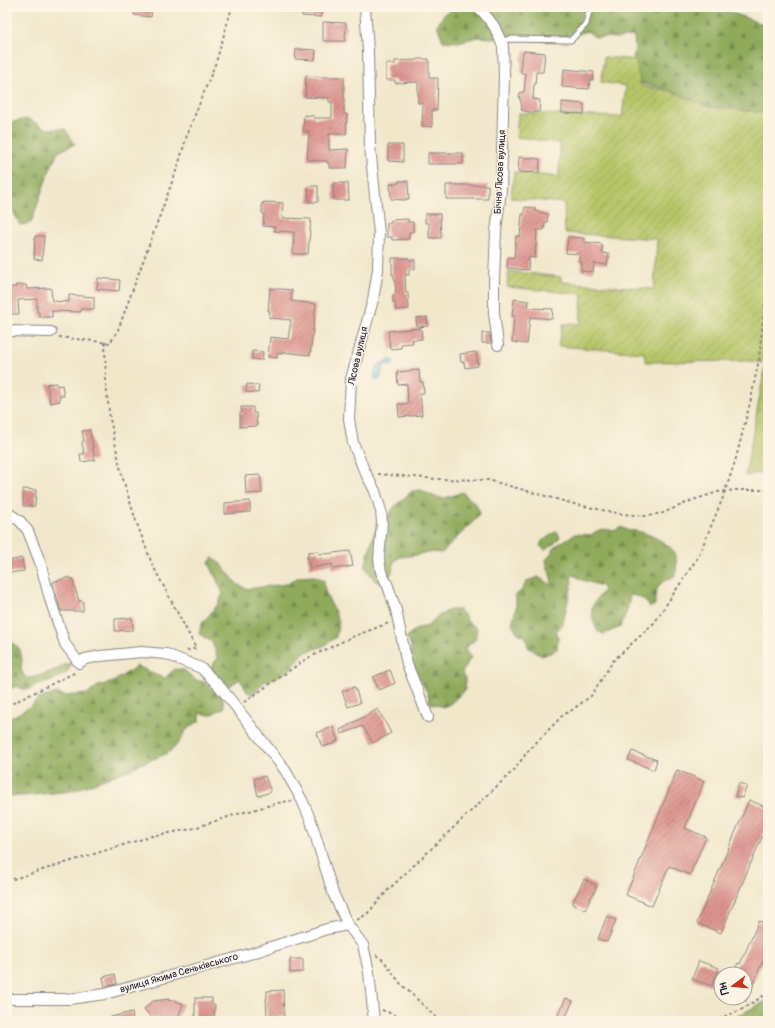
<svg xmlns="http://www.w3.org/2000/svg" width="775" height="1028" viewBox="0 0 775 1028" font-family="Pangolin,sans-serif">
<defs>
<pattern id="forest-firs" width="22" height="20" patternUnits="userSpaceOnUse"><rect width="22" height="20" fill="#90aa5c"/><path d="M5 1l3.5 6h-7zM16 11l3.5 6h-7z" fill="#758a4d"/></pattern>
<pattern id="garden-furrows" width="10" height="10" patternUnits="userSpaceOnUse"><rect width="10" height="10" fill="#b6c568"/><path d="M-1 1l2-2M0 10L10 0M9 11l2-2" fill="none" stroke="#9ca95b"/></pattern>
<pattern id="water-waves" width="16" height="10" patternUnits="userSpaceOnUse"><rect width="16" height="10" fill="#63c0e1"/><path d="M0 5q4-4 8 0t8 0" fill="none" stroke="#519cb8"/></pattern>
<pattern id="building-hatch" width="6" height="6" patternUnits="userSpaceOnUse"><rect width="6" height="6" fill="#dd938d"/><path d="M-1 1l2-2M0 6l6-6M5 7l2-2" fill="none" stroke="#b37874"/></pattern>
</defs>
<rect width="100%" height="100%" fill="#fcf5e5"/>
<filter id="ink" filterUnits="userSpaceOnUse"><feTurbulence type="fractalNoise" baseFrequency=".025" numOctaves="2"/><feDisplacementMap in="SourceGraphic" scale="8" xChannelSelector="R" yChannelSelector="G"/><feConvolveMatrix kernelMatrix="1 2 1 2 8 2 1 2 1" color-interpolation-filters="sRGB"/></filter>
<filter id="wash" filterUnits="userSpaceOnUse"><feTurbulence type="fractalNoise" baseFrequency=".012" numOctaves="4" result="noise"/><feDisplacementMap in="SourceGraphic" scale="16" xChannelSelector="R" yChannelSelector="G"/><feGaussianBlur stdDeviation="0.9" result="paint"/><feColorMatrix in="noise" values="0 0 0 0 0 0 0 0 0 0 0 0 0 0 0 0 0 1.4 0 .05"/><feComposite in="paint" operator="in"/></filter>
<g filter="url(#wash)">
<rect width="100%" height="100%" fill="#f1e8cc"/>
<!-- forest -->
<path fill="url(#forest-firs)" stroke="#59664c" d="M 460,7 L 722,7 L 730,12 L 768,26 L 768,110 L 753,114 L 722,113 L 700,102 L 678,100 L 662,88 L 638,83 L 630,70 L 635,51 L 634,36 L 617,38 L 595,37 L 587,31 L 571,37 L 535,41 L 478,37 L 458,42 L 443,41 L 437,25 L 445,13 Z
M 28,119 L 47,129 L 65,129 L 75,144 L 58,152 L 48,174 L 31,223 L 20,225 L 11,207 L 7,207 L 7,123 Z
M 421,490 C 439,500 443,500 462,492 L 475,503 L 480,512 L 475,520 L 442,553 L 427,552 L 417,555 L 400,557 L 394,561 C 393,572 391,577 382,583 L 375,581 L 365,567 L 374,532 L 387,518 L 394,507 L 412,491 Z
M 621,527 L 629,531 C 641,528 673,544 676,556 C 677,563 677,571 674,577 C 659,582 654,588 655,605 L 650,607 C 644,599 640,596 630,595 L 627,611 L 620,627 L 604,634 L 597,631 C 589,608 589,609 604,590 L 602,586 L 582,580 L 574,575 L 571,577 L 572,584 L 564,618 L 562,624 L 556,632 L 558,638 L 557,649 L 550,653 L 542,656 L 528,647 C 526,636 526,638 518,633 C 516,631 514,626 512,624 L 516,608 L 516,595 L 522,590 L 527,581 L 538,577 L 552,585 C 552,576 547,569 546,560 L 557,545 L 575,534 L 591,535 C 598,529 604,528 614,531 Z
M 557,531 L 560,537 L 554,544 L 545,550 L 540,546 L 542,541 Z
M 213,557 L 222,565 L 237,584 L 247,589 L 286,584 L 299,577 L 314,576 L 324,580 L 325,591 L 339,621 L 336,637 L 324,646 L 303,653 L 292,668 L 277,677 L 264,682 L 253,695 L 247,692 L 240,679 L 229,686 L 216,678 L 211,667 L 218,658 L 212,642 L 199,634 L 201,625 L 219,603 L 223,593 L 209,563 Z
M 449,610 L 460,610 L 465,616 L 468,622 L 477,628 L 475,640 L 465,648 L 471,657 L 462,673 L 465,679 L 465,690 L 450,704 L 444,707 L 430,703 L 428,694 L 411,661 L 411,645 L 406,638 C 412,630 418,628 428,626 L 435,618 Z
M 7,639 L 20,649 L 22,659 L 21,670 L 26,678 C 35,678 47,673 55,670 C 62,667 64,664 72,663 L 67,673 C 61,675 55,680 49,682 C 40,685 38,681 31,689 L 23,689 L 17,686 L 7,690 Z
M 137,666 C 148,670 153,675 165,678 L 175,669 L 184,670 L 196,680 L 206,682 L 215,692 L 223,698 L 224,708 L 210,715 L 200,713 L 200,721 C 181,730 186,736 174,748 C 165,757 143,761 131,769 L 72,791 L 23,796 L 7,796 L 7,718 L 10,718 L 30,707 L 38,699 L 57,693 L 65,696 L 88,694 L 98,686 L 113,682 Z
M 768,1000 L 768,1021 L 727,1021 Z"/>
<!-- garden -->
<path fill="url(#garden-furrows)" stroke="#6c7452" d="M 604,57 L 636,60 L 641,86 L 671,91 L 708,107 L 768,113 L 768,294 L 762,363 L 749,361 L 646,362 L 644,353 L 558,346 L 563,324 L 580,324 L 582,294 L 507,287 L 509,271 L 561,277 L 561,282 L 654,289 L 657,239 L 565,233 L 564,203 L 511,198 L 514,172 L 559,177 L 560,143 L 516,137 L 518,113 L 622,117 L 626,86 L 601,82 Z
M 768,337 L 768,474 L 758,473 L 745,476 L 766,361 Z"/>
<!-- water -->
<path fill="url(#water-waves)" stroke="#42718e" d="M 389,359 L 393,360 L 394,363 L 390,366 L 385,364 L 380,379 L 375,380 L 374,374 L 377,366 Z"/>
<g id="blocks">
<!-- building -->
<path fill="url(#building-hatch)" d="M 135,7 L 152,7 L 151,17 L 134,15 Z
M 303,7 L 322,7 L 321,17 L 302,16 Z
M 323,22 L 346,23 L 345,41 L 323,41 Z
M 296,49 L 316,50 L 315,60 L 295,59 Z
M 524,51 L 545,53 L 543,72 L 536,72 L 535,85 L 534,85 L 533,99 L 540,100 L 539,112 L 529,112 L 521,110 L 522,106 L 519,96 L 521,92 L 524,92 L 526,74 L 521,73 L 521,59 Z
M 418,59 L 429,59 L 429,78 L 438,78 L 437,110 L 432,110 L 432,127 L 422,126 L 423,103 L 418,103 L 418,82 L 395,83 L 395,80 L 386,80 L 386,64 L 395,64 L 395,61 L 418,60 Z
M 564,69 L 594,72 L 593,80 L 590,80 L 589,89 L 562,87 Z
M 306,75 L 319,76 L 319,77 L 344,77 L 344,114 L 347,114 L 346,134 L 329,134 L 329,150 L 348,149 L 347,168 L 329,168 L 329,163 L 327,163 L 327,161 L 307,160 L 309,131 L 303,131 L 304,115 L 314,116 L 314,118 L 332,118 L 332,102 L 329,102 L 329,98 L 305,97 Z
M 562,102 L 584,104 L 584,114 L 562,113 Z
M 388,145 L 403,145 L 403,162 L 388,161 Z
M 428,153 L 463,153 L 463,164 L 428,164 Z
M 519,157 L 540,159 L 539,173 L 518,172 Z
M 399,181 L 408,181 L 409,199 L 405,199 L 405,200 L 391,199 L 390,184 L 399,183 Z
M 333,183 L 348,183 L 349,200 L 334,200 Z
M 446,185 L 488,185 L 488,199 L 446,199 Z
M 308,186 L 318,186 L 318,202 L 309,202 Z
M 264,202 L 283,203 L 282,218 L 311,219 L 308,254 L 293,254 L 294,232 L 274,231 L 275,227 L 263,226 L 264,214 L 262,213 L 262,203 L 264,203 Z
M 525,207 L 535,208 L 535,211 L 548,214 L 547,223 L 545,223 L 544,230 L 537,230 L 535,258 L 529,257 L 528,270 L 507,268 L 508,257 L 514,258 L 516,236 L 520,236 L 522,214 L 524,215 Z
M 425,214 L 440,214 L 441,238 L 429,238 L 429,223 L 425,223 Z
M 408,219 L 408,222 L 413,222 L 413,232 L 409,232 L 409,239 L 392,240 L 392,237 L 387,237 L 387,223 L 391,223 L 391,220 Z
M 35,236 L 44,236 L 42,260 L 34,259 Z
M 568,237 L 584,238 L 584,242 L 602,244 L 602,253 L 609,254 L 607,265 L 594,263 L 593,272 L 581,271 L 582,262 L 579,262 L 580,254 L 566,253 Z
M 392,258 L 409,258 L 409,260 L 415,260 L 415,269 L 409,269 L 409,275 L 405,275 L 406,293 L 408,293 L 409,309 L 396,310 L 395,302 L 393,303 L 393,295 L 396,293 L 394,275 L 392,275 Z
M 98,278 L 120,280 L 119,291 L 97,289 Z
M 16,285 L 26,285 L 27,289 L 51,288 L 52,301 L 69,302 L 69,295 L 94,297 L 94,309 L 81,309 L 81,312 L 52,311 L 52,317 L 39,317 L 39,312 L 37,312 L 37,299 L 18,300 L 19,314 L 7,314 L 7,299 L 10,299 L 10,287 L 16,287 Z
M 270,288 L 292,290 L 291,301 L 316,304 L 310,355 L 282,352 L 282,354 L 277,353 L 277,358 L 268,357 L 270,337 L 288,339 L 291,320 L 269,318 L 270,311 L 268,311 Z
M 514,299 L 529,301 L 528,308 L 553,309 L 552,319 L 530,317 L 527,344 L 512,342 L 514,316 L 512,316 Z
M 427,317 L 428,326 L 417,327 L 416,318 Z
M 421,328 L 422,339 L 412,340 L 413,343 L 401,344 L 401,348 L 390,349 L 388,331 Z
M 482,333 L 490,333 L 491,343 L 482,343 Z
M 252,351 L 263,352 L 262,360 L 252,359 Z
M 476,352 L 478,366 L 465,368 L 464,362 L 461,362 L 460,354 Z
M 419,370 L 420,382 L 423,382 L 424,393 L 420,393 L 422,415 L 399,417 L 398,404 L 408,404 L 407,384 L 398,385 L 397,372 Z
M 57,383 L 57,386 L 62,385 L 64,396 L 59,396 L 60,401 L 50,403 L 47,384 Z
M 247,384 L 259,385 L 258,393 L 246,392 Z
M 241,407 L 253,407 L 253,413 L 256,413 L 257,426 L 240,427 L 240,413 L 242,413 Z
M 90,430 L 95,460 L 81,462 L 80,454 L 84,454 L 82,442 L 84,441 L 82,431 Z
M 260,475 L 262,493 L 246,494 L 245,476 Z
M 23,489 L 36,490 L 35,506 L 23,506 Z
M 250,501 L 250,512 L 225,514 L 225,503 Z
M 318,551 L 319,554 L 325,553 L 325,554 L 350,551 L 353,566 L 333,569 L 332,564 L 310,568 L 307,556 L 308,556 L 308,552 Z
M 22,558 L 24,571 L 9,573 L 7,561 Z
M 69,577 L 70,579 L 72,578 L 79,601 L 83,601 L 83,611 L 61,611 L 53,584 L 53,582 Z
M 132,618 L 133,630 L 115,631 L 115,619 Z
M 390,670 L 395,683 L 379,690 L 373,677 Z
M 355,687 L 360,703 L 348,707 L 342,691 Z
M 378,709 L 391,733 L 373,743 L 363,726 L 342,734 L 340,730 Z
M 333,727 L 338,741 L 336,741 L 336,743 L 322,747 L 317,733 Z
M 632,751 L 657,760 L 654,770 L 628,760 Z
M 677,770 L 704,781 L 685,828 L 706,837 L 690,875 L 669,866 L 652,906 L 626,895 Z
M 265,776 L 271,792 L 258,796 L 254,779 Z
M 739,783 L 747,786 L 742,798 L 735,796 Z
M 749,800 L 768,808 L 768,823 L 721,933 L 697,923 Z
M 584,879 L 597,886 L 585,910 L 572,904 Z
M 607,916 L 616,920 L 607,942 L 598,939 Z
M 759,921 L 768,925 L 768,949 L 745,1002 L 745,974 L 734,971 L 738,963 L 740,964 Z
M 290,959 L 303,959 L 303,972 L 290,973 Z
M 699,961 L 719,968 L 712,986 L 692,979 Z
M 115,974 L 117,984 L 105,987 L 103,977 Z
M 283,990 L 284,1017 L 267,1017 L 266,998 L 267,998 L 267,991 Z
M 195,998 L 212,998 L 212,1003 L 215,1005 L 214,1017 L 195,1018 Z
M 566,998 L 573,1001 L 564,1021 L 557,1017 Z
M 169,999 L 169,1001 L 174,1000 L 183,1004 L 178,1017 L 159,1020 L 158,1018 L 153,1019 L 144,1009 L 153,1001 Z
M 132,1012 L 133,1021 L 107,1021 L 107,1018 Z"/>
</g>
</g>
<g filter="url(#ink)">
<use href="#blocks" fill-opacity="0" stroke="#8a8584" stroke-width="1"/>
<g fill="none" stroke-linecap="round" stroke-linejoin="round">
<!-- lane casing -->
<g stroke="#8a8584" stroke-width="7">
<path id="lane" d="M 502,42 L 509,39 L 571,40 L 586,24 L 590,7"/>
</g>
<!-- street casing -->
<g stroke="#8a8584" stroke-width="12">
<path id="street" d="M 365,7 L 368,51 L 370,147 L 379,233 L 378,269 L 373,300 L 351,379 L 349,419 L 353,443 L 364,470 L 375,491 L 381,511 L 382,522 L 379,559 L 381,572 L 388,586 L 396,610 L 407,664 L 428,717
M 476,7 L 483,12 L 494,26 L 503,46 L 504,76 L 501,190 L 496,231 L 494,280 L 494,313 L 498,345
M 7,331 L 51,332
M 7,512 L 20,521 L 28,531 L 40,562 L 50,599 L 65,644 L 79,663 L 85,659 L 101,656 L 141,652 L 166,654 L 201,668 L 220,687 L 237,708 L 285,770 L 302,800 L 311,821 L 333,893 L 348,925 L 363,945 L 369,972 L 374,1021
M 7,999 L 69,999 L 105,994 L 246,955 L 327,929 L 348,925"/>
</g>
<!-- path -->
<path stroke="#8a8584" stroke-width="2" stroke-dasharray="3 3" stroke-linecap="butt" d="M 59,337 L 110,343 L 118,330 L 179,163 L 187,135 L 216,62 L 232,7
M 105,342 L 106,385 L 110,419 L 122,476 L 136,521 L 152,564 L 196,648 L 186,651
M 378,474 L 439,479 L 488,480 L 574,504 L 621,514 L 646,516 L 663,513 L 693,500 L 718,492 L 736,490 L 768,490
M 244,702 L 306,659 L 352,637 L 389,623
M 7,706 L 74,673 L 75,671
M 7,881 L 152,836 L 191,829 L 234,815 L 282,802 L 293,801
M 357,920 L 367,914 L 389,889 L 514,770 L 528,751 L 563,715 L 572,710 L 591,696 L 613,661 L 654,623 L 698,557 L 722,500 L 735,462 L 751,399 L 759,359 L 768,271
M 376,955 L 384,961 L 400,983 L 440,1021
M 382,1010 L 411,1021
M 713,1021 L 741,1010 L 768,993"/>
<!-- lane -->
<use href="#lane" stroke="#fff" stroke-width="5"/>
<!-- street -->
<use href="#street" stroke="#fff" stroke-width="10"/>
</g>
</g>
<g text-anchor="middle" dominant-baseline="central" stroke-width="3" stroke-linejoin="round" paint-order="stroke">
<!-- street labels -->
<g font-size="10" fill="#22223b" stroke="#fcf5e5">
<text transform="translate(500 172) rotate(-87)">Бічна Лісова вулиця</text>
<text transform="translate(358 356) rotate(-77)">Лісова вулиця</text>
<text transform="translate(179 973) rotate(-16)">вулиця Якима Сеньківського</text>
</g>
</g>
<!-- margin -->
<rect width="775" height="1028" fill="none" stroke="#fcf5e5" stroke-width="24"/>
<!-- north arrow -->
<g transform="translate(733 986) rotate(254)"><circle r="19" fill="#fcf5e5" stroke="#a5a1a1"/>
<path d="M0-3L7 15L0 10L-7 15Z" fill="#c8321e"/>
<text y="-6" font-size="11" font-weight="bold" text-anchor="middle" fill="#22223b">Пн</text>
</g>
</svg>
